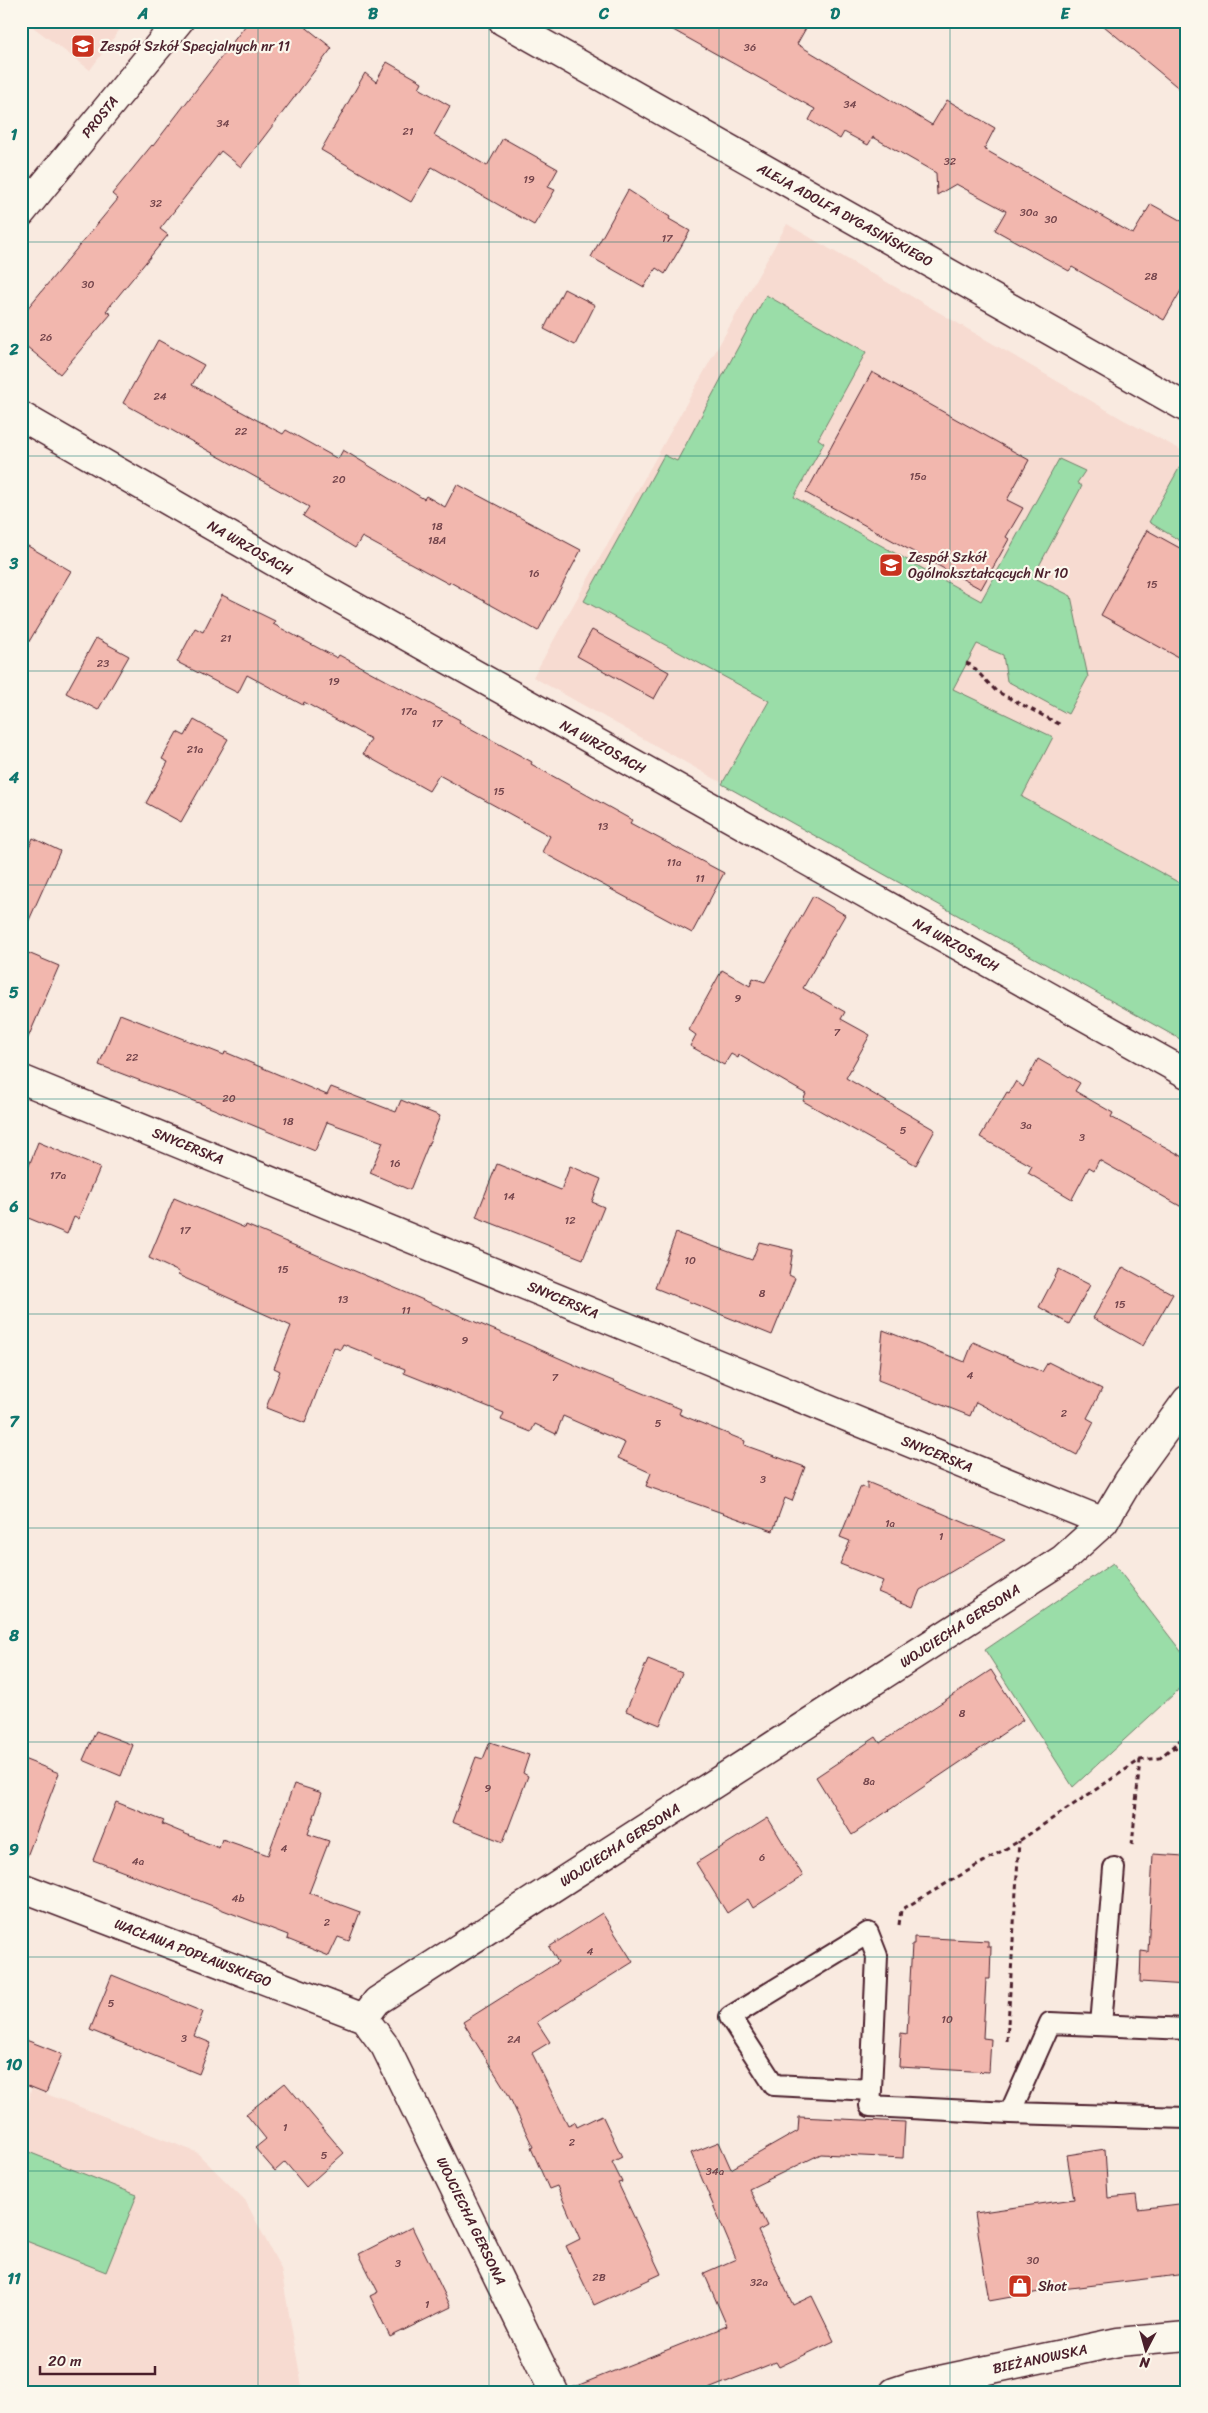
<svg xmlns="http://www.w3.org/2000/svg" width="1208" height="2413" viewBox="0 0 1208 2413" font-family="Sriracha,sans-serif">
<rect width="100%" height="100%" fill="#f9eae0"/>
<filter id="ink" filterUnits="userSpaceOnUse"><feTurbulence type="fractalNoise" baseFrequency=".02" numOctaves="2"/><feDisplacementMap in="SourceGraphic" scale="10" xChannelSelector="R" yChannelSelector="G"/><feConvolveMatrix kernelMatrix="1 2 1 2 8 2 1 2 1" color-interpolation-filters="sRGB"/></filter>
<g filter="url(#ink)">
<!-- built -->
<path fill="#f7dbd1" d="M 25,21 L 126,21 L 90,70 Z
M 787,224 L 1124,420 L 1187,453 L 1187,1043 L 533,677 Z
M 31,2088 L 196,2152 L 245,2200 L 281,2269 L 303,2392 L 21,2392 L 21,2099 L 29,2102 Z"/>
<!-- green -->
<path fill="#9adda8" stroke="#727e6a" d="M 766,295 L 866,352 L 818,439 L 824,443 L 794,497 L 981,601 L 1059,459 L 1085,471 L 1077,483 L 1082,486 L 1033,577 L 1071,596 L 1088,677 L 1068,714 L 1007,681 L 1003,655 L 977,644 L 953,689 L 1053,737 L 1022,797 L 1187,887 L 1187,1043 L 722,784 L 769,701 L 584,601 L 664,455 L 677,461 Z
M 1187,454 L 1187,545 L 1149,522 Z
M 1113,1563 L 1187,1659 L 1187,1682 L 1073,1787 L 985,1650 Z
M 21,2149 L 137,2195 L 106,2272 L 21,2239 Z"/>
<!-- building -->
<path fill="#f2b7ae" stroke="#4a1f2b" d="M 249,21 L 298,21 L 332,48 L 241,167 L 221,151 L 160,229 L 168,235 L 106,311 L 111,314 L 60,374 L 21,342 L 21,316 L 118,199 L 112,194 L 152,145 L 153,146 Z
M 657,21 L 810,21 L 797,44 L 932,125 L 947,100 L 995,128 L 984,149 L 1133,234 L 1151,204 L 1187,224 L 1187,280 L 1164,320 L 1072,267 L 1069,271 L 995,230 L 1006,211 L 956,184 L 937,195 L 936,173 L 873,137 L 868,145 L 844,132 L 840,139 L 809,120 L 815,109 Z
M 1098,21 L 1171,21 L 1187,35 L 1187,95 Z
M 387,62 L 422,82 L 419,88 L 450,106 L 434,135 L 487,166 L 503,138 L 558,169 L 548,187 L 555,190 L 534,225 L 432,167 L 411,202 L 321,150 L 365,73 L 376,82 Z
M 628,190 L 670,217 L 669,219 L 690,231 L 665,274 L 656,268 L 644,287 L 591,257 Z
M 564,289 L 595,305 L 575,345 L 544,329 Z
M 158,340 L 204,365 L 192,385 L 283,434 L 286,430 L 338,459 L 343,450 L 424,499 L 426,496 L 445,507 L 457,484 L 581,550 L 538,631 L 450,582 L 449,584 L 362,537 L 355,548 L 303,516 L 309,507 L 123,403 Z
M 872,372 L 1029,460 L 1007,500 L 1023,508 L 1006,537 L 1009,539 L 981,589 L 806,493 Z
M 1147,530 L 1187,552 L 1187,662 L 1101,615 Z
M 21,542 L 71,571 L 21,655 Z
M 222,595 L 275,621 L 273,624 L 337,658 L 339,655 L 460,720 L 459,722 L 532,762 L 531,764 L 632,820 L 630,823 L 724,873 L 692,933 L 542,852 L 550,836 L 439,775 L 429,791 L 363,754 L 371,739 L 304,702 L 303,705 L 247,675 L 238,693 L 177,662 L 195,628 L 203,632 Z
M 592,630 L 669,672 L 654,699 L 577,656 Z
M 96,638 L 129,656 L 98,710 L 66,693 Z
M 194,720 L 228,739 L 181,822 L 146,803 L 168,762 L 162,759 L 177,732 L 185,736 Z
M 33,838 L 60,851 L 21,938 L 21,864 Z
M 813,896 L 845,915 L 803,988 L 845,1012 L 841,1019 L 870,1035 L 846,1078 L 935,1130 L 916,1165 L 803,1101 L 806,1094 L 739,1055 L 738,1058 L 731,1054 L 724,1065 L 690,1046 L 696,1035 L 689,1030 L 722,970 L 750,986 L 753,978 L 765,982 Z
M 21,950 L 59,966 L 21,1054 Z
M 120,1014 L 224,1055 L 225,1052 L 327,1095 L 331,1087 L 396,1112 L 401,1100 L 440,1116 L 410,1190 L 370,1173 L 383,1142 L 327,1122 L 315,1151 L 204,1105 L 99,1065 Z
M 1038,1059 L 1080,1083 L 1075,1091 L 1113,1113 L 1111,1117 L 1187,1159 L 1187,1210 L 1099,1160 L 1094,1170 L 1089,1167 L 1072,1199 L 1028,1173 L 1032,1166 L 980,1137 L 1007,1092 L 1009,1093 L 1016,1081 L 1023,1087 Z
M 38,1142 L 100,1168 L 78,1219 L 74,1217 L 67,1234 L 21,1215 L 21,1187 Z
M 497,1164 L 561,1190 L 570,1166 L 601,1179 L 592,1202 L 604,1207 L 583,1259 L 476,1217 Z
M 174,1198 L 245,1228 L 246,1225 L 525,1343 L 584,1369 L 681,1409 L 679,1414 L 745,1441 L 744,1445 L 805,1467 L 792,1501 L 785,1498 L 773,1531 L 646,1486 L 651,1473 L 618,1458 L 625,1443 L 563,1416 L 556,1434 L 535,1424 L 531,1432 L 501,1420 L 504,1413 L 404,1373 L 405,1369 L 343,1344 L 340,1350 L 334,1347 L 305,1423 L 266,1408 L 280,1371 L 274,1368 L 291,1326 L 178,1275 L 179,1272 L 149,1258 Z
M 676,1233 L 752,1260 L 759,1242 L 793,1250 L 789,1275 L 795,1278 L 772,1335 L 655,1288 Z
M 1123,1267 L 1173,1294 L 1143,1346 L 1093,1318 Z
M 1059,1269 L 1090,1285 L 1069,1324 L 1039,1307 Z
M 883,1330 L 965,1362 L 973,1342 L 1042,1372 L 1048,1362 L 1102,1389 L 1087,1418 L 1094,1422 L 1077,1455 L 976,1402 L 970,1416 L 878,1380 Z
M 867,1482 L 916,1502 L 1005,1540 L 920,1590 L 913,1607 L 878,1592 L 883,1581 L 840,1564 L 850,1541 L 840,1537 L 861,1486 L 867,1489 Z
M 648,1659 L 682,1673 L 660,1725 L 626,1711 Z
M 991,1670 L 1023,1720 L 852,1835 L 816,1777 L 876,1737 L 880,1743 Z
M 96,1731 L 133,1745 L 121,1776 L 83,1760 Z
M 490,1742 L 529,1755 L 523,1773 L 528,1776 L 503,1842 L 452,1822 L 476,1757 L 483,1759 Z
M 21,1758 L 59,1773 L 24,1864 L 21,1864 Z
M 294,1784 L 322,1793 L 308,1834 L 329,1841 L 309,1893 L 360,1912 L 349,1941 L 338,1937 L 329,1956 L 287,1939 L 288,1935 L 93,1860 L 116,1802 L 164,1821 L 162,1824 L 219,1848 L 222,1839 L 268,1855 Z
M 768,1818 L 803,1876 L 753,1908 L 748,1899 L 727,1913 L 696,1863 Z
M 1153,1854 L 1184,1856 L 1184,1865 L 1187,1865 L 1187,1985 L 1140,1982 L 1141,1951 L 1148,1952 Z
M 602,1913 L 633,1962 L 537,2022 L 550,2042 L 532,2053 L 568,2125 L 575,2122 L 577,2127 L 602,2115 L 622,2157 L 612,2162 L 622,2182 L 618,2183 L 661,2274 L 594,2305 L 566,2246 L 580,2239 L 557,2186 L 549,2189 L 531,2148 L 533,2147 L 508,2094 L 463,2022 L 558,1962 L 549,1947 Z
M 914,1937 L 988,1941 L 988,1947 L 991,1947 L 990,1979 L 986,1979 L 983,2038 L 991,2039 L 989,2072 L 899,2067 L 901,2033 L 907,2034 L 912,1944 L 914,1944 Z
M 112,1975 L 203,2012 L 194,2036 L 211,2043 L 199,2074 L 90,2030 Z
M 21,2038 L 62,2054 L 46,2093 L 21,2083 Z
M 285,2083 L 344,2153 L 306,2187 L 285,2162 L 275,2171 L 255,2148 L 266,2139 L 246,2114 Z
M 799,2117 L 905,2122 L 903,2158 L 821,2154 L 749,2189 L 767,2226 L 758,2231 L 793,2305 L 812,2296 L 834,2341 L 779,2367 L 776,2362 L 701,2392 L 569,2392 L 569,2389 L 727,2326 L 704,2273 L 736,2259 L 691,2153 L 719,2142 L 731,2169 L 798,2131 Z
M 1105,2149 L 1108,2198 L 1136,2195 L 1138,2209 L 1187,2203 L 1187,2274 L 1045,2291 L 989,2301 L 975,2213 L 1074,2199 L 1067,2155 Z
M 412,2227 L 451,2307 L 390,2337 L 370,2296 L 378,2292 L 359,2254 Z"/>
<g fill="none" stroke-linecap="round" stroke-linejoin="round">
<!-- lane casing -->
<g stroke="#4a1f2b" stroke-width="24">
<path id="lane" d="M 1101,2025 L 1114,1868
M 871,2090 L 774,2085 L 730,2017 L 868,1933 L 877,1956 L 871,2090 L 870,2106 L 1010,2113 L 1050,2023 L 1187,2029
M 1010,2113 L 1187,2118"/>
</g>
<!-- street casing -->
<g stroke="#4a1f2b" stroke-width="31">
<path id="street" d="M 503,21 L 1187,408
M 21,213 L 179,21
M 21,416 L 273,561 L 1187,1074
M 21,1079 L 1104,1522
M 21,1887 L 364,2018
M 364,2018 L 377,2001 L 1063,1559 L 1104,1522 L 1129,1480 L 1187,1400
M 364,2018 L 385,2046 L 554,2392"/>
</g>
<!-- secondary casing -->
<g stroke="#4a1f2b" stroke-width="31">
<path id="secondary" d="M 894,2392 L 912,2386 L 1118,2342 L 1187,2336"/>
</g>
<!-- path -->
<path stroke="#4a1f2b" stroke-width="3" stroke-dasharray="5 4" stroke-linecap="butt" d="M 966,663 L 971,665 L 996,691 L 1061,725
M 1172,1748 L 1187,1748
M 1132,1845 L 1140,1760
M 899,1925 L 901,1910 L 1019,1841 L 1140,1760 L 1160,1758 L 1187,1734
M 1007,2041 L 1019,1841"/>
<!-- lane -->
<use href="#lane" stroke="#fbf7ec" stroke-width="20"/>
<!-- street -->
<use href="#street" stroke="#fbf7ec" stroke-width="28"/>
<!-- secondary -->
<use href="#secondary" stroke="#fbf7ec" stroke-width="28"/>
</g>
</g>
<!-- grid -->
<path fill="none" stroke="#0f766e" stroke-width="1" stroke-opacity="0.55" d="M 258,21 L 258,2392M 489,21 L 489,2392M 719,21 L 719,2392M 950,21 L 950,2392M 21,242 L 1187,242M 21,456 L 1187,456M 21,671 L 1187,671M 21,885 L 1187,885M 21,1099 L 1187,1099M 21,1314 L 1187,1314M 21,1528 L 1187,1528M 21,1742 L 1187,1742M 21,1957 L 1187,1957M 21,2171 L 1187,2171"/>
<!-- icons -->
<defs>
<g id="school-square" transform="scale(1.25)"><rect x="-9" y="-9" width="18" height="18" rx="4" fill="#c8321e" stroke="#fbf7ec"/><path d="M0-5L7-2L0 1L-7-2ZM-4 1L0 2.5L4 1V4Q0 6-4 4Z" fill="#fff"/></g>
<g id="shop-square" transform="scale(1.25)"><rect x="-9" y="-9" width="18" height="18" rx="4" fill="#c8321e" stroke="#fbf7ec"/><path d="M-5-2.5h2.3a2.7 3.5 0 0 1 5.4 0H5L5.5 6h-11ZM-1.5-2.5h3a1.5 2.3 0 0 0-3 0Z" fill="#fff"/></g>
</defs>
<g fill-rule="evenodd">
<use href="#school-square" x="83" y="46"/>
<use href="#school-square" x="891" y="565"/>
<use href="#shop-square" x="1020" y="2286"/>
</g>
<g text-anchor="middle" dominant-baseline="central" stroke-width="4.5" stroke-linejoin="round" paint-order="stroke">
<!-- number labels -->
<g font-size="11" fill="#74454c">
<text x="750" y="47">36</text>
<text x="850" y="104">34</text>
<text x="223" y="123">34</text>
<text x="408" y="131">21</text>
<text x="950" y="161">32</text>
<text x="529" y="179">19</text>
<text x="156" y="203">32</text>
<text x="1029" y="212">30a</text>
<text x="1051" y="219">30</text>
<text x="667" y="238">17</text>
<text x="1151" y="276">28</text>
<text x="88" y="284">30</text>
<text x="46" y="337">26</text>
<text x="160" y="396">24</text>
<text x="241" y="431">22</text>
<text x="918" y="476">15a</text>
<text x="339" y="479">20</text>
<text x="437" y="526">18</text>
<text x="437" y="540">18A</text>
<text x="534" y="573">16</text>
<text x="1152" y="584">15</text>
<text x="226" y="638">21</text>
<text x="103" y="663">23</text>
<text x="334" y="681">19</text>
<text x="409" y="711">17a</text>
<text x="437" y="723">17</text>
<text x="195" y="749">21a</text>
<text x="499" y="791">15</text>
<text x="603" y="826">13</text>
<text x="674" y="862">11a</text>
<text x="700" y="878">11</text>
<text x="738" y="998">9</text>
<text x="837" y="1032">7</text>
<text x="132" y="1057">22</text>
<text x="229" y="1098">20</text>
<text x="288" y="1121">18</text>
<text x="1026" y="1125">3a</text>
<text x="903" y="1130">5</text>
<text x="1082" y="1137">3</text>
<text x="395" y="1163">16</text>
<text x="58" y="1175">17a</text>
<text x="509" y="1196">14</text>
<text x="570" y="1220">12</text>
<text x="185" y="1230">17</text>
<text x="690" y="1260">10</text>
<text x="283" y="1269">15</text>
<text x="762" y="1293">8</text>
<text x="343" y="1299">13</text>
<text x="1120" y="1304">15</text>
<text x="406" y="1310">11</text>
<text x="465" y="1340">9</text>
<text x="970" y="1375">4</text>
<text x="555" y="1377">7</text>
<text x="1064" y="1413">2</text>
<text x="658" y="1423">5</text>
<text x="763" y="1479">3</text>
<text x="890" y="1523">1a</text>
<text x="941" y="1536">1</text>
<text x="962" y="1713">8</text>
<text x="869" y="1781">8a</text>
<text x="488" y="1788">9</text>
<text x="284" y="1848">4</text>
<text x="762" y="1857">6</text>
<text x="138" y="1861">4a</text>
<text x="238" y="1898">4b</text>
<text x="327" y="1922">2</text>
<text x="590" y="1951">4</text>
<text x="111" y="2003">5</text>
<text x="947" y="2019">10</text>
<text x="184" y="2038">3</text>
<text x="514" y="2039">2A</text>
<text x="285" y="2127">1</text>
<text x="572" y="2142">2</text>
<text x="324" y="2155">5</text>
<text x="715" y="2171">34a</text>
<text x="1033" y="2260">30</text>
<text x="398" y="2263">3</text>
<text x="599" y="2277">2B</text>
<text x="759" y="2282">32a</text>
<text x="427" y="2304">1</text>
</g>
<!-- poi labels -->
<g font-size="14" fill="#4a1f2b" stroke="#fbf7ec" text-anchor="start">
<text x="100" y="46">Zespół Szkół Specjalnych nr 11</text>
<text x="908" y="557">Zespół Szkół<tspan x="908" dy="16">Ogólnokształcących Nr 10</tspan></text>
<text x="1038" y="2286">Shot</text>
</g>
<!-- street labels -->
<g font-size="14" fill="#4a1f2b" stroke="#fbf7ec">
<text transform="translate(100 117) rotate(-51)">PROSTA</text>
<text transform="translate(845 215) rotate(29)">ALEJA ADOLFA DYGASIŃSKIEGO</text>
<text transform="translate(250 548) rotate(30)">NA WRZOSACH</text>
<text transform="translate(603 747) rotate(29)">NA WRZOSACH</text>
<text transform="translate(956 945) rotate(29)">NA WRZOSACH</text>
<text transform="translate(188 1146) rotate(22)">SNYCERSKA</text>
<text transform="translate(563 1300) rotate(23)">SNYCERSKA</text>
<text transform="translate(937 1454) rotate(22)">SNYCERSKA</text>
<text transform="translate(960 1626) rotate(-33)">WOJCIECHA GERSONA</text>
<text transform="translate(620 1845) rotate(-33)">WOJCIECHA GERSONA</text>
<text transform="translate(193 1953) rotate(21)">WACŁAWA POPŁAWSKIEGO</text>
<text transform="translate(471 2221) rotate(64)">WOJCIECHA GERSONA</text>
<text transform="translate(1040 2359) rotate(-12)">BIEŻANOWSKA</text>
</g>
</g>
<!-- margin -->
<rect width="1208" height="2413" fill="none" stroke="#fbf7ec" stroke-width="55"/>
<!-- north arrow -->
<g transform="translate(1146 2350) rotate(186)" stroke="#fbf7ec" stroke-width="4" paint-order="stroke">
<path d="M0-4L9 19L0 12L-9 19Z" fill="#4a1f2b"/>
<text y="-8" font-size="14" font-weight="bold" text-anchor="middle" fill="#4a1f2b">N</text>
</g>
<!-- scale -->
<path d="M40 2366v8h115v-8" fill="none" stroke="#4a1f2b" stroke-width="2.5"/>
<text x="48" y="2366" font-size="15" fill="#4a1f2b" stroke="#fbf7ec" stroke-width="4" paint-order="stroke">20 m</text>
<rect x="28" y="28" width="1152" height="2358" fill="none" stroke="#0f766e" stroke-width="2"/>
<g font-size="16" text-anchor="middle" font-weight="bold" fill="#0f766e">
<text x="143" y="19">A</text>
<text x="373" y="19">B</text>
<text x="604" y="19">C</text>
<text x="835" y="19">D</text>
<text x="1065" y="19">E</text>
<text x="14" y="140">1</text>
<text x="14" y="355">2</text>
<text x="14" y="569">3</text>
<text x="14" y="783">4</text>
<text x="14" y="998">5</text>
<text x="14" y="1212">6</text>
<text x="14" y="1427">7</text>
<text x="14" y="1641">8</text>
<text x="14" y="1855">9</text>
<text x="14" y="2070">10</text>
<text x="14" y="2284">11</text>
</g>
</svg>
